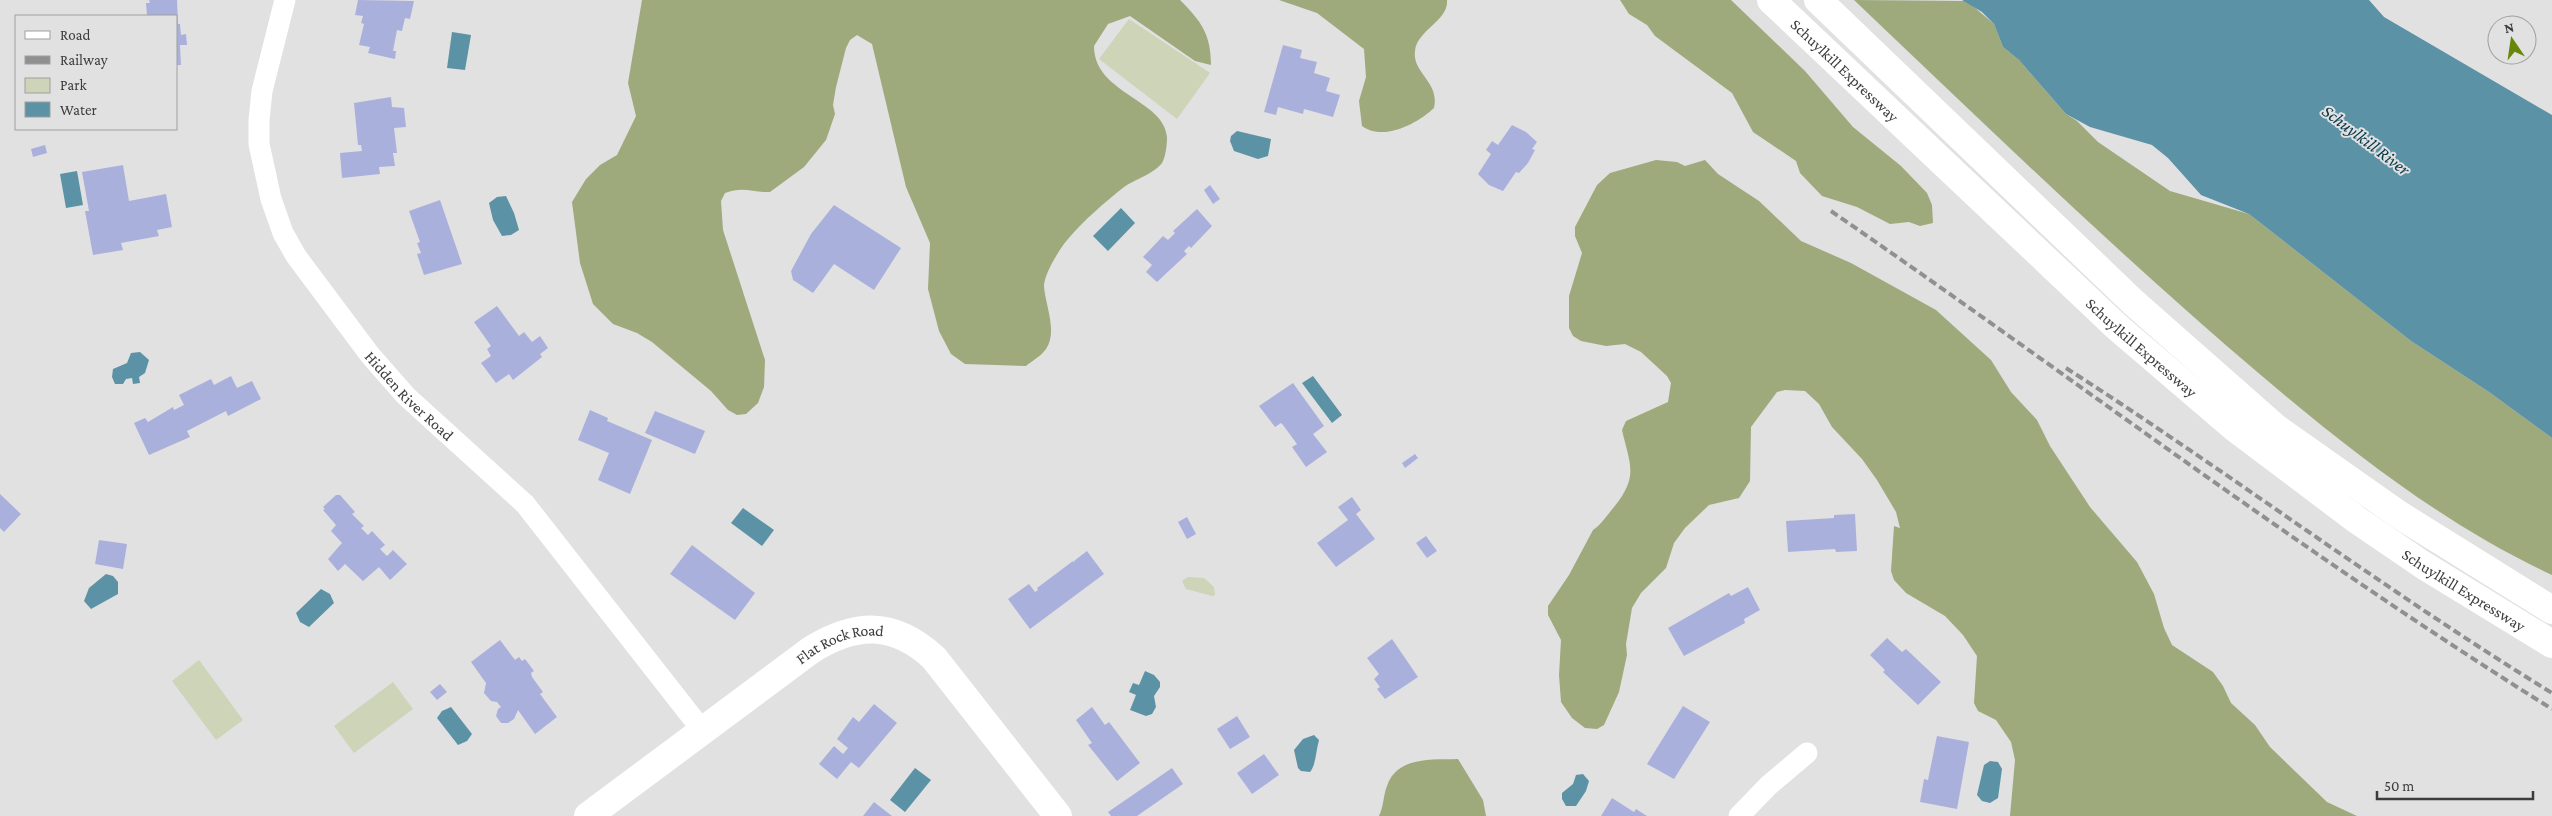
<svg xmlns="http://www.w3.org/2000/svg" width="2552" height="816" viewBox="0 0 2552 816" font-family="'Crimson Pro',serif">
<rect width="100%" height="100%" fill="#e1e1e2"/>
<!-- green -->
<path fill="#cdd4b7" d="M 1129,19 L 1210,73 L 1177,119 L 1099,59 Z
M 1188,577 L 1204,578 L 1214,587 L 1215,595 L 1212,596 L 1186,589 L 1182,581 Z
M 199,660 L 243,720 L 216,740 L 172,681 Z
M 393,682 L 413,709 L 354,753 L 334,726 Z"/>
<!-- forest -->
<path fill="#9ea97c" d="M 642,0 L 1180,0 C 1201,21 1211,34 1211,65 L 1195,61 L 1130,16 L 1108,24 L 1094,46 C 1094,94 1164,99 1167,137 C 1167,144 1166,156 1162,163 C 1155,173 1134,180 1124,187 C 1105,202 1083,221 1068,239 C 1060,248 1044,274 1044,286 C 1045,305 1058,331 1046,349 C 1041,356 1032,361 1026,366 L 965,364 L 951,354 L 939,331 L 928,289 L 930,243 L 906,187 L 872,44 L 857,35 L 850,40 L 846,48 L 836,87 L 833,105 L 835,114 L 826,140 L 804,167 L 770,192 C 753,193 744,186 725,193 L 721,201 L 723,230 L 765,360 L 764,387 L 758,403 L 746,414 L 737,415 L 728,410 L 711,391 L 652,342 L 637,333 L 613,324 L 593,304 L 580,263 L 572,202 L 586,179 L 600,165 L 617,155 L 636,116 L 628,83 Z
M 1279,0 L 1447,0 C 1449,21 1417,30 1415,51 C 1412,73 1440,82 1434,108 C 1418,123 1384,142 1362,126 L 1359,101 L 1366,77 L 1364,49 L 1317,13 Z
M 1620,0 L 1731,0 L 1805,71 L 1853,127 L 1901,166 L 1927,193 L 1932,205 L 1933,223 L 1920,226 L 1909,222 L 1890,224 L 1857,207 L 1822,196 L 1800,173 L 1796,161 L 1753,132 L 1732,93 L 1655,36 L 1647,25 L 1629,14 Z
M 1854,0 L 1967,1 L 1994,24 L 2003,47 L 2019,60 L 2066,114 L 2077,121 L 2098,142 L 2170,191 L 2249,214 L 2411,341 L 2489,392 L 2552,438 L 2552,575 C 2432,519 2328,433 2228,347 C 2100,236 1977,117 1854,0 Z
M 1656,160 L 1677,162 L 1685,166 L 1705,160 L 1718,174 L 1759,201 L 1801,241 L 1851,263 L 1936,310 L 1991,360 L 2011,392 L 2037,420 L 2050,446 L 2090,507 L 2137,562 L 2154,594 L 2164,628 L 2172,645 L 2213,672 L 2223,686 L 2231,703 L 2255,725 L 2270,747 L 2327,802 L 2357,816 L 2010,816 L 2015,760 L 2011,742 L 1996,720 L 1978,711 L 1974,703 L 1977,656 L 1963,635 L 1945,616 L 1906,593 L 1894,580 L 1891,571 L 1894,526 L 1900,528 L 1896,512 L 1877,480 L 1862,459 L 1832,427 L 1819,404 L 1805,391 L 1785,390 L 1777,392 L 1751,427 L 1750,481 L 1739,498 L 1709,505 L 1685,528 L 1674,543 L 1666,568 L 1641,593 L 1632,608 L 1626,644 L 1627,655 L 1619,692 L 1604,725 L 1597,729 L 1585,728 L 1572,718 L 1561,702 L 1559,675 L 1561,640 L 1548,615 L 1548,606 L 1569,575 L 1593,530 C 1602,524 1607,515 1614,507 C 1639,476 1630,465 1622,430 L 1626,421 L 1668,402 L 1671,383 L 1667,376 L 1641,352 L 1625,344 L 1606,346 L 1581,341 L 1573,336 L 1569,328 L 1569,296 L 1582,253 L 1575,236 L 1575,227 L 1597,185 L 1610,173 Z
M 1458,759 L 1483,800 L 1486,816 L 1379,816 C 1384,806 1383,796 1387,786 C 1397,756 1432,760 1458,759 Z"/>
<!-- water -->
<path fill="#5c92a5" d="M 1962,0 L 2369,0 L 2384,17 L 2552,115 L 2552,438 L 2489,392 L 2411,341 L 2249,214 L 2201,195 L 2168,158 L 2152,145 L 2090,127 L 2066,114 L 2019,60 L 2003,47 L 1994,24 L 1982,12 Z
M 452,32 L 471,35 L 465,70 L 447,68 Z
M 1237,131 L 1271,139 L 1268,156 L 1258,159 L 1234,151 L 1230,141 L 1231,136 Z
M 77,171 L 83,205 L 66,208 L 60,174 Z
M 506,196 L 514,213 L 519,230 L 511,235 L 502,236 L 493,220 L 489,203 L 497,197 Z
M 1121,208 L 1135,223 L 1108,251 L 1093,236 Z
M 140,352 L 149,360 L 145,373 L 139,377 L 140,383 L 133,384 L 132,378 L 126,379 L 123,384 L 115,384 L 112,377 L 113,369 L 127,363 L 131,353 Z
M 1313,376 L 1342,415 L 1332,423 L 1302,383 Z
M 743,508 L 774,530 L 762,546 L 731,523 Z
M 106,574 L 113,576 L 118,582 L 118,594 L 91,609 L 84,601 L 89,588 Z
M 321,589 L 330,594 L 334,603 L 309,627 L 300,622 L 296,613 Z
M 1145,671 L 1154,675 L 1160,682 L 1160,687 L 1154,696 L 1156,707 L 1152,714 L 1146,716 L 1130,710 L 1136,695 L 1129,692 L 1133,683 L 1139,685 Z
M 451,707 L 472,734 L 467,741 L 458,745 L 437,718 L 442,711 Z
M 1314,735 L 1319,740 C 1316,750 1316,765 1310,772 L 1301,771 L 1298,768 L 1294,750 L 1303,739 Z
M 1990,761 L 1998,762 L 2002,769 L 1998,798 L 1990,803 L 1982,801 L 1977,795 L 1984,765 Z
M 915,768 L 931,780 L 905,812 L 890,800 Z
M 1583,774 L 1589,781 L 1586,791 L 1576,806 L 1566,806 L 1562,799 L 1562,793 L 1573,784 L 1576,775 Z"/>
<!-- building -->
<path fill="#aab0dc" d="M 149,0 L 177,0 L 178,24 L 180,24 L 181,35 L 186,34 L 187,45 L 180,45 L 181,65 L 176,65 L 176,16 L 147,16 L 146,3 L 150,3 Z
M 358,0 L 414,1 L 410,19 L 405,18 L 402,31 L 397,30 L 393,51 L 396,51 L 395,59 L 368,53 L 370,47 L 359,45 L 364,24 L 361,23 L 363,16 L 355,15 Z
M 1283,45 L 1302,50 L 1300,58 L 1317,62 L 1314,73 L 1330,78 L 1326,91 L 1340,95 L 1333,117 L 1304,109 L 1303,114 L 1278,107 L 1276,115 L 1264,112 Z
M 391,97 L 392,107 L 404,108 L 406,127 L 394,128 L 397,153 L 393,153 L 395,166 L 379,167 L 380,174 L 342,178 L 340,153 L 362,151 L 361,145 L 358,145 L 354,103 Z
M 1512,125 L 1526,132 L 1537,142 L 1532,149 L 1535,150 L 1528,163 L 1519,173 L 1516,172 L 1503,191 L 1489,185 L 1478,174 L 1491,154 L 1486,150 L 1492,141 L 1498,145 Z
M 45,145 L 47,153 L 33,157 L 31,149 Z
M 123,165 L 129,201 L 166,194 L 172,227 L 157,230 L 159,236 L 121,243 L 123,250 L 93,255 L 85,211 L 89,211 L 82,172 Z
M 1210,185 L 1220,199 L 1213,204 L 1204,190 Z
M 440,200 L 462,264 L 424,275 L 417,254 L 421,253 L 417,243 L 420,242 L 409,211 Z
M 834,205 L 901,248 L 874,290 L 834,264 L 813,293 L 793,280 L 791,271 L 811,234 Z
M 1197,209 L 1212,226 L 1191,248 L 1189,246 L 1184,251 L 1187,254 L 1157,282 L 1146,272 L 1152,265 L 1143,257 L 1163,236 L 1168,240 L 1175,233 L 1173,231 Z
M 497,306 L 519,336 L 524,332 L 532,342 L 540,336 L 548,348 L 540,354 L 542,357 L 513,380 L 509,374 L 496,383 L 481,363 L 491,356 L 487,349 L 491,346 L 474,322 Z
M 231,376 L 237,388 L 252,381 L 261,399 L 228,416 L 226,411 L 187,431 L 190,437 L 149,455 L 134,423 L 145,418 L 148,422 L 173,407 L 174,410 L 184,405 L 179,395 L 211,379 L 214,385 Z
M 1293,383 L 1324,426 L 1313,434 L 1327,452 L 1306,467 L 1292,447 L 1297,444 L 1283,425 L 1281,423 L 1275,427 L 1259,406 Z
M 590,410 L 608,418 L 607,421 L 652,440 L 630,494 L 598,480 L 609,453 L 578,440 Z
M 655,411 L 705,431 L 695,454 L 645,433 Z
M 1415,454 L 1418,458 L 1405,468 L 1402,463 Z
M 0,494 L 21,514 L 4,532 L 0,528 Z
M 336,495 L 340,495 L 355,512 L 352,514 L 364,526 L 361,528 L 368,535 L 372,531 L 385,545 L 380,549 L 387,556 L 393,550 L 407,564 L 390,580 L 379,567 L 363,581 L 345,564 L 338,571 L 328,559 L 342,543 L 331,531 L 336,525 L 323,510 L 325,509 L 323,507 Z
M 1352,497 L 1361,510 L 1356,514 L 1375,539 L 1336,567 L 1317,543 L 1348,520 L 1338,507 Z
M 1855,514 L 1857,551 L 1836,552 L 1835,549 L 1788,552 L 1786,521 L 1834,518 L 1834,515 Z
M 1187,517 L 1196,534 L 1187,539 L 1178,522 Z
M 1426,536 L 1437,551 L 1427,558 L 1416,543 Z
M 99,540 L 127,544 L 123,569 L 95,564 Z
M 692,545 L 755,593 L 735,620 L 670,574 Z
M 1087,551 L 1104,574 L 1030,629 L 1008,599 L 1029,584 L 1035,592 L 1038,590 L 1037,588 L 1073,561 L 1075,563 L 1074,561 Z
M 1748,587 L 1760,610 L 1744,619 L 1745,623 L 1684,656 L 1668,628 L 1729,593 L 1731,596 Z
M 1887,638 L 1902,652 L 1906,649 L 1941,682 L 1918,705 L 1883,672 L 1885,670 L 1870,655 Z
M 1392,639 L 1418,677 L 1385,699 L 1377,689 L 1380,687 L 1374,679 L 1379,674 L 1367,658 Z
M 500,640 L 515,660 L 519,657 L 522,661 L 525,659 L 534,671 L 531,673 L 532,677 L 543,692 L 540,694 L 557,717 L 535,734 L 518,710 L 514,719 L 508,723 L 501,723 L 496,716 L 498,709 L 501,707 L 497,702 L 491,701 L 484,693 L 486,683 L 471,662 Z
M 440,684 L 447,692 L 437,700 L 430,692 Z
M 874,704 L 897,723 L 859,768 L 851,762 L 837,779 L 819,764 L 834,746 L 843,754 L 848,748 L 837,739 L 853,717 L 859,722 Z
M 1683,706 L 1710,722 L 1674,779 L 1647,764 Z
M 1092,707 L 1105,725 L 1109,722 L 1140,763 L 1117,781 L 1088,745 L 1092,743 L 1076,720 Z
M 1237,716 L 1250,737 L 1230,749 L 1217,729 Z
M 1937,736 L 1969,742 L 1957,809 L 1920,802 L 1924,779 L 1928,780 Z
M 1264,754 L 1279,775 L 1252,794 L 1237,773 Z
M 1172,768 L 1183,784 L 1137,816 L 1111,816 L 1108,812 Z
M 1612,798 L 1634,812 L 1636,809 L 1647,816 L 1601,816 Z
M 874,802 L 892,816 L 863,816 Z"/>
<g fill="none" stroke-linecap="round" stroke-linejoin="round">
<!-- minor -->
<g stroke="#fff" stroke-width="21">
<path id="s1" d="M 285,0 L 262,91 L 259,120 L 259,144 L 271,199 L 283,233 L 296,256 L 370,355 L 406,396 L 525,504 L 702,730"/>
<path d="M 1739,816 L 1768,786 L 1807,753"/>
</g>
<!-- tertiary -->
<path stroke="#fff" stroke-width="28" id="s2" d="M 588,816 L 811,650 C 856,622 894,621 934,658 L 1058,816"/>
<!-- motorway -->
<g stroke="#fff" stroke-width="28">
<path id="s3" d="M 1771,0 L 2117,327 L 2235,428 L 2357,520 L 2423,565 L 2552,644"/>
<path d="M 1818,0 L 2133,302 L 2276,428 L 2398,514 L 2552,610"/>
</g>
<!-- rail -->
<path stroke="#909091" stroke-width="4" stroke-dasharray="8 4" stroke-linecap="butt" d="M 1831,211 C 2072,377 2304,554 2552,709
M 2066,368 C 2230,473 2386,591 2552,693"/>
</g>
<g text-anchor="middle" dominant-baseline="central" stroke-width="4" stroke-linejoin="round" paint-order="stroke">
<!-- street labels -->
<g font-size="16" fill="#3c3c3d" stroke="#e1e1e2">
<text stroke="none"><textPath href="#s3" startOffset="102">Schuylkill Expressway</textPath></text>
<text stroke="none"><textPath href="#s3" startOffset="508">Schuylkill Expressway</textPath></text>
<text stroke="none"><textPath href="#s1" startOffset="446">Hidden River Road</textPath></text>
<text stroke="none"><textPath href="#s3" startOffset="912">Schuylkill Expressway</textPath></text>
<text stroke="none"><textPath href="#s2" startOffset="308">Flat Rock Road</textPath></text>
</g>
<!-- water labels -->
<g font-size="18" font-style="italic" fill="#063948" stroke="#e1e1e2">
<text transform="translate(2366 140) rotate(37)">Schuylkill River</text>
</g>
</g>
<!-- legend -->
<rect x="15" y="15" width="162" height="115" fill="#e1e1e2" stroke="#9f9fa0"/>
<rect x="25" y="31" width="25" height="8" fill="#ffffff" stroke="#9f9fa0"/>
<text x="60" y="40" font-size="15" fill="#3c3c3d">Road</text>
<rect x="25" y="56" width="25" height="8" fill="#909091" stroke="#9f9fa0"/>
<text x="60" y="65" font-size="15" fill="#3c3c3d">Railway</text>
<rect x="25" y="78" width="25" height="15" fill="#cdd4b7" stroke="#9f9fa0"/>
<text x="60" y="90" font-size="15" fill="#3c3c3d">Park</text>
<rect x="25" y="102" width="25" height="15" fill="#5c92a5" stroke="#9f9fa0"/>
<text x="60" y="115" font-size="15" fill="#3c3c3d">Water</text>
<!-- north arrow -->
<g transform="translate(2512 40) rotate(347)"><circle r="24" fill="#e1e1e2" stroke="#9f9fa0"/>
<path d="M0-4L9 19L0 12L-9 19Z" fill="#668808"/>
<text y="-8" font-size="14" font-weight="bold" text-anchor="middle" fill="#3c3c3d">N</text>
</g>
<!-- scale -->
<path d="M2377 791v8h156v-8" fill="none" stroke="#3c3c3d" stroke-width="2.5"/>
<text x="2384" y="791" font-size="15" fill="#3c3c3d" stroke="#e1e1e2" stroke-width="4" paint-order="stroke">50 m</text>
</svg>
